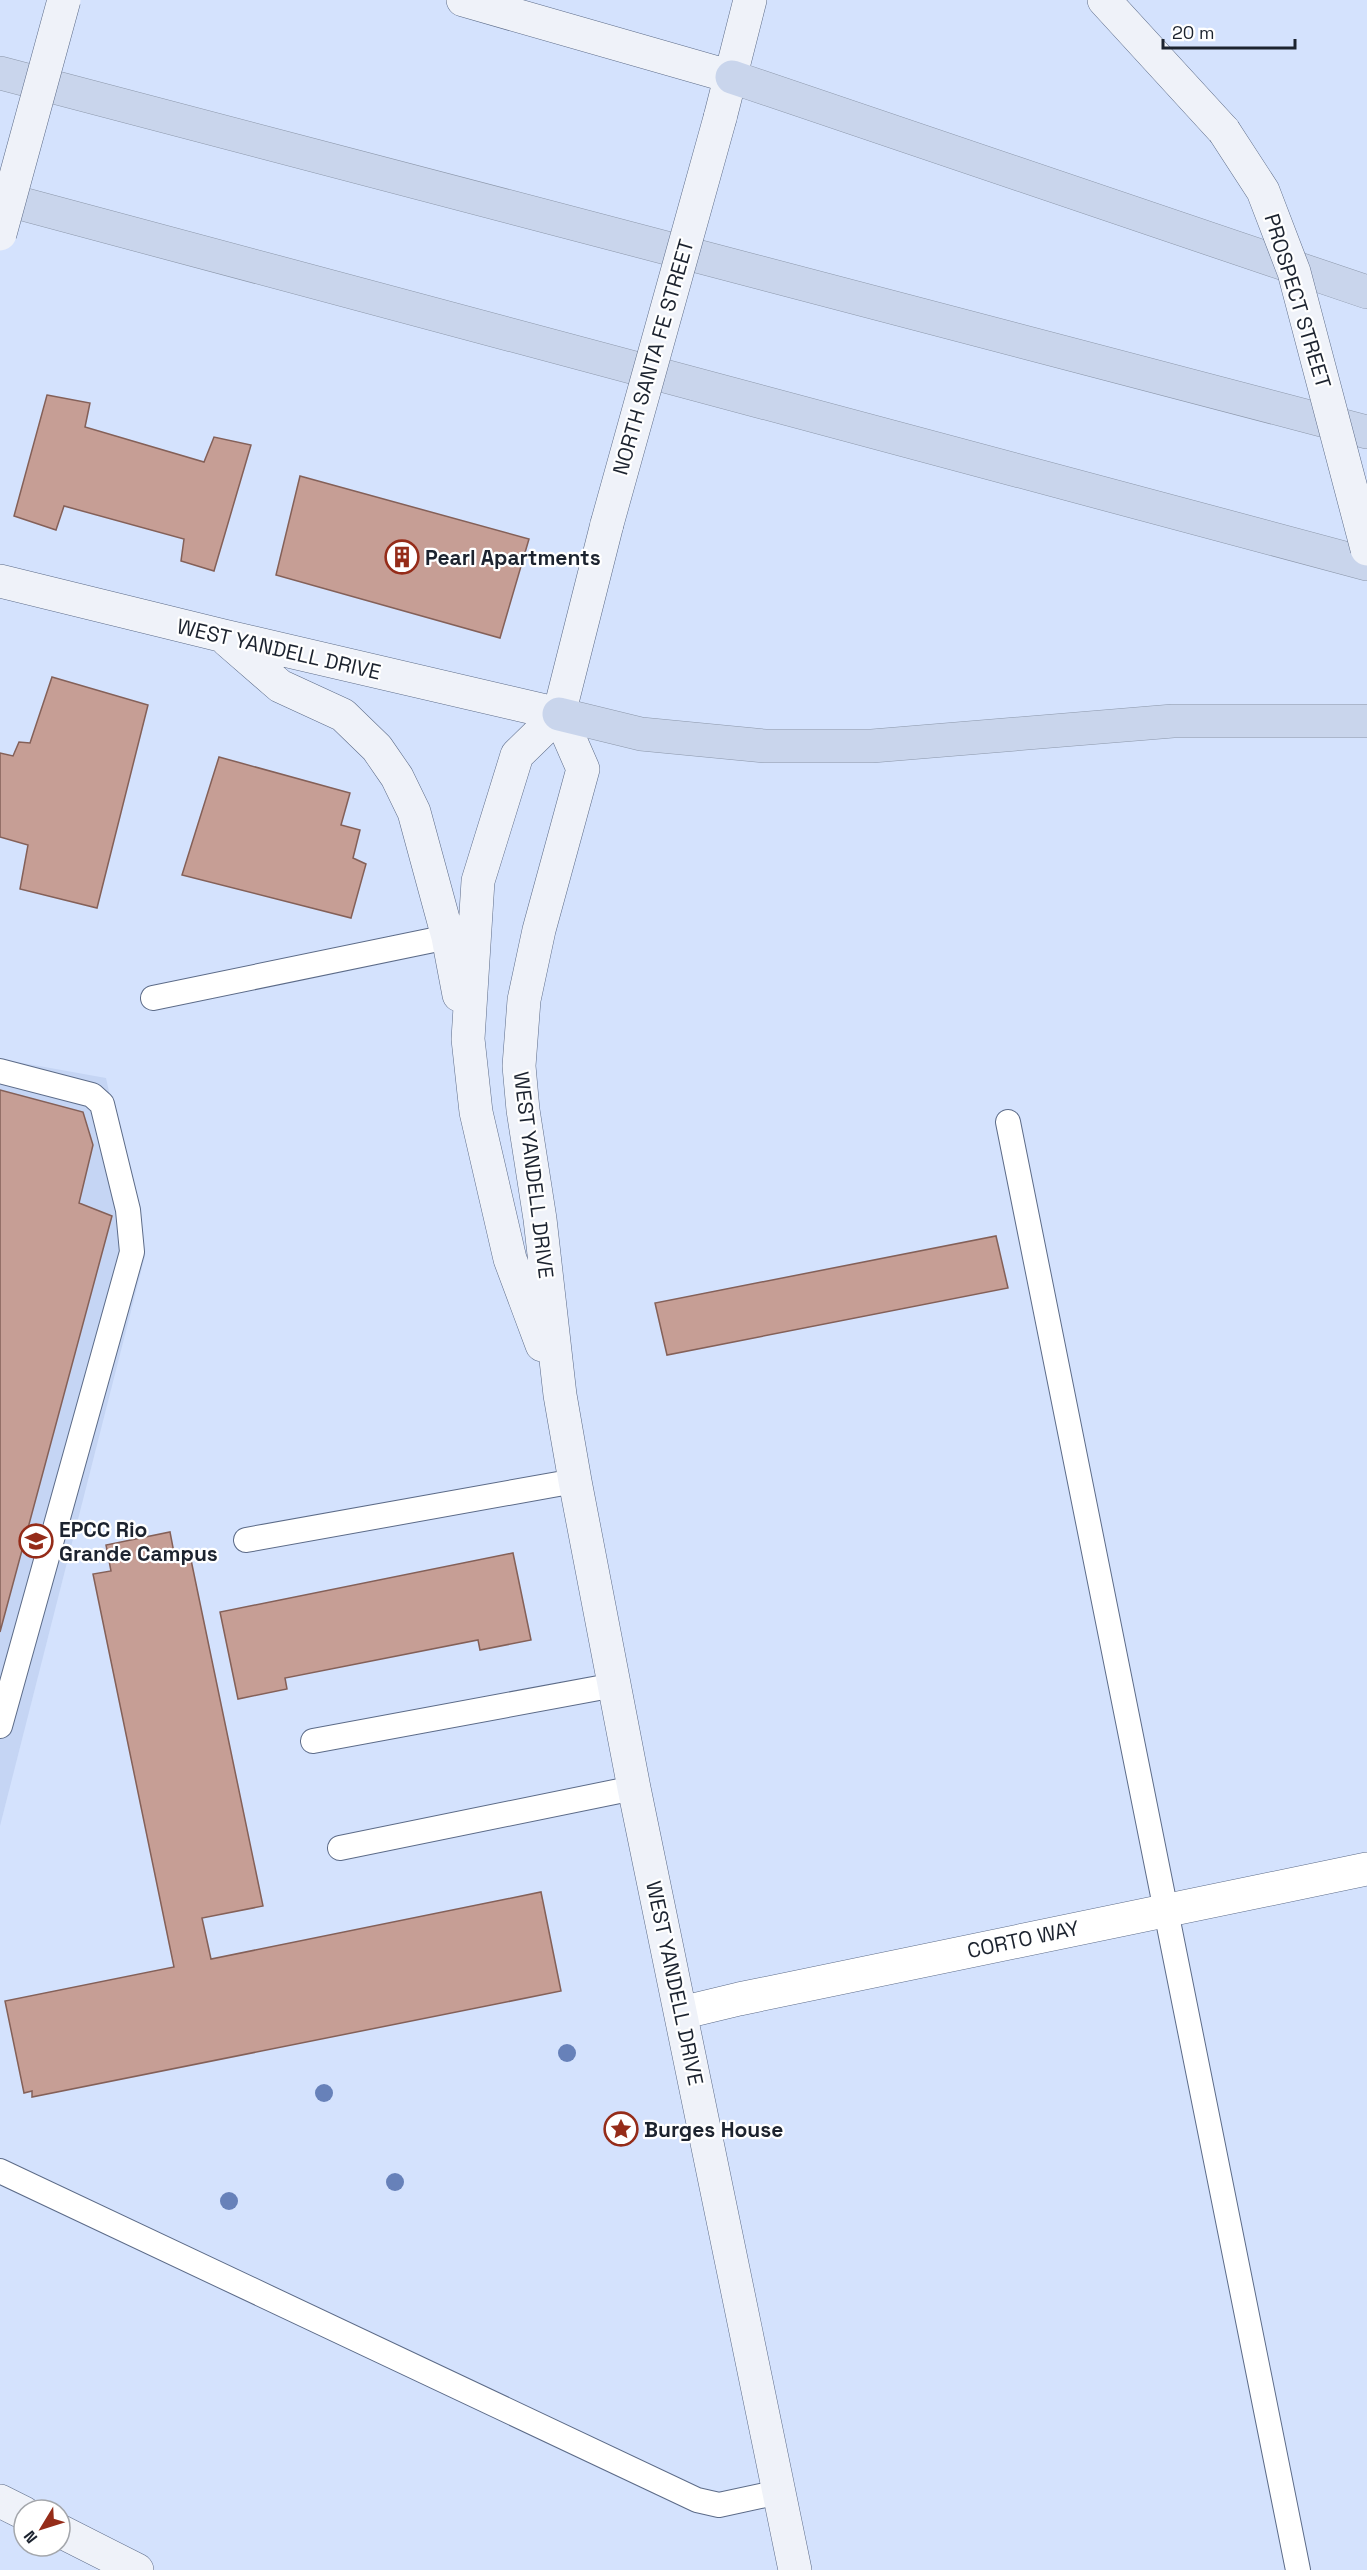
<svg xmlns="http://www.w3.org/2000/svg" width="1367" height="2570" viewBox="0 0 1367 2570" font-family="'Space Grotesk',sans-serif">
<rect width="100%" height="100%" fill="#d4e2fd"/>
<!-- built -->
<path fill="#c5d5f4" d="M 0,1059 L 106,1078 L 145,1256 L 0,1826 Z"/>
<!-- building -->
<path fill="#c69e95" stroke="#846058" stroke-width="1.5" d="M 47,395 L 90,403 L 85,427 L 204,462 L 214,437 L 251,445 L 214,571 L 181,561 L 184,539 L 64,506 L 56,530 L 14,516 Z
M 300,476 L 529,539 L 500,638 L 276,575 Z
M 52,677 L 148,705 L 97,908 L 20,889 L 28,845 L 0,837 L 0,753 L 13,756 L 19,742 L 30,743 Z
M 219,757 L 350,793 L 341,825 L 360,830 L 353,858 L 366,864 L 351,918 L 182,875 Z
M 0,1090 L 83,1112 L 93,1145 L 79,1203 L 112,1216 L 0,1632 Z
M 996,1236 L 1008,1288 L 667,1355 L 655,1303 Z
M 170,1532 L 175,1558 L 190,1555 L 263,1906 L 202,1918 L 211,1959 L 541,1892 L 561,1991 L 32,2097 L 32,2091 L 24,2093 L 5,2001 L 174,1967 L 93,1574 L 111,1571 L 106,1545 Z
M 513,1553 L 531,1640 L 480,1650 L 478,1640 L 285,1678 L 287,1689 L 238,1699 L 220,1612 Z"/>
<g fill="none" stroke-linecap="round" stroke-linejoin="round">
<!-- lane casing -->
<g stroke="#5c6b88" stroke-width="26">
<path id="lane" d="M 153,998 L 448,937
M 0,1071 L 92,1095 L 102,1104 L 128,1210 L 132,1252 L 0,1726
M 1008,1122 L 1298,2570
M 246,1540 L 575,1481
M 313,1741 L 615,1685
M 340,1848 L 634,1788
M 0,2171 L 697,2500 L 719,2505 L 779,2492"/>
</g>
<!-- street casing -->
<g stroke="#5c6b88" stroke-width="34">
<path id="street" d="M 681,2013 L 739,1999 L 1367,1869"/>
</g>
<!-- secondary casing -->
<g stroke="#5c6b88" stroke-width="34">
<path id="secondary" d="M 463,0 L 732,77
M 1104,0 L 1224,131
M 720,118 L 750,0
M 0,581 L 224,636 L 559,714
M 227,640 L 280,686 L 343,715 L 377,748 L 397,777 L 414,812 L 448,937 L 459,995
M 559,714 L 583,769 L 539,930 L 524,1000 L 519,1066 L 523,1110 L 540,1219 L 560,1395 L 575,1481 L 634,1788 L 795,2570
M 559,714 L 607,524
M 542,1345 L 510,1259 L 476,1112 L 468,1039 L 478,881 L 517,755 L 559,714
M 0,2501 L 24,2513
M 60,2531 L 137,2570"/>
</g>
<!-- highway casing -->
<g stroke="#8c97aa" stroke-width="34">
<path id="highway" d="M 0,73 L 1367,432
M 732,77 L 1367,292
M 0,198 L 1367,564
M 559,714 L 641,734 L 765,746 L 872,746 L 1173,721 L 1367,721"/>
</g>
<!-- lane -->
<use href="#lane" stroke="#fff" stroke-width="24"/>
<!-- street -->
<use href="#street" stroke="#fff" stroke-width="33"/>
<!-- secondary -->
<use href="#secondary" stroke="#eff2f9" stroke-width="33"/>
<!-- highway -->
<use href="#highway" stroke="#c9d5ec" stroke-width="33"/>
<!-- secondary-bridge casing -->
<g stroke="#5c6b88" stroke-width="34" stroke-linecap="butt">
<path id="secondary-bridge" d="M 1224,131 L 1263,191 L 1294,272 L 1367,549
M 0,234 L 64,0
M 607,524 L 720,118"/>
</g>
<!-- secondary-bridge -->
<use href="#secondary-bridge" stroke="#eff2f9" stroke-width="33"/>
</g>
<!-- trees -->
<g fill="#6781b9">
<circle cx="567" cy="2053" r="9"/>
<circle cx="324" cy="2093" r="9"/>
<circle cx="395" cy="2182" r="9"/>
<circle cx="229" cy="2201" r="9"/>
</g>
<!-- icons -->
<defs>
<g id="building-ring" transform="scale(1.725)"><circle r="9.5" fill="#fff" stroke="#952c19" stroke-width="1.5"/><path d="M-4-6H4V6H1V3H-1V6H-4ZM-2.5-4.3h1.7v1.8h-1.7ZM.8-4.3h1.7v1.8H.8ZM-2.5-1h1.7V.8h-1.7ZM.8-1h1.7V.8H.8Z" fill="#952c19"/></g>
<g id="university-ring" transform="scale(1.725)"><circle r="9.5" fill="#fff" stroke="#952c19" stroke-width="1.5"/><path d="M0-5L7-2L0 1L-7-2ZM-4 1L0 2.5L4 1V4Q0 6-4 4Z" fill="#952c19"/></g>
<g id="sight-ring" transform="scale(1.725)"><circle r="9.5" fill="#fff" stroke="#952c19" stroke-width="1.5"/><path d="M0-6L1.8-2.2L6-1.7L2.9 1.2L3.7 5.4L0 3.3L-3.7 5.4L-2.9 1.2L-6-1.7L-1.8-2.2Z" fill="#952c19"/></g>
</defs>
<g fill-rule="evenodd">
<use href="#building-ring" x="402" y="557"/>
<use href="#university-ring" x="36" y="1541"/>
<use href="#sight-ring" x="621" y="2129"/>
</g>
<g text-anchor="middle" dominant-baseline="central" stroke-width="4.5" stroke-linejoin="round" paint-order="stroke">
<!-- street labels -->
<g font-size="21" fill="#1c232f" stroke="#fff">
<text transform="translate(1298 301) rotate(73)">PROSPECT STREET</text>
<text transform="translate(653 357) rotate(-74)">NORTH SANTA FE STREET</text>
<text transform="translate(279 649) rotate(13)">WEST YANDELL DRIVE</text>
<text transform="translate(534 1175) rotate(83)">WEST YANDELL DRIVE</text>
<text transform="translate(1023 1939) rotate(-12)">CORTO WAY</text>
<text transform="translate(675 1983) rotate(78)">WEST YANDELL DRIVE</text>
</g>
<!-- poi labels -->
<g font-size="21" font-weight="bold" fill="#1c232f" stroke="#fff" text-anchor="start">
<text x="425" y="557">Pearl Apartments</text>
<text x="59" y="1529">EPCC Rio<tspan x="59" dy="24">Grande Campus</tspan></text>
<text x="644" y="2129">Burges House</text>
</g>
</g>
<!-- north arrow -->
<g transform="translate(42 2528) rotate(232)"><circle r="28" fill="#ffffff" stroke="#a4a7ac" stroke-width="1.5"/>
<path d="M0-4.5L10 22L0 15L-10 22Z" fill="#952c19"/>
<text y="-9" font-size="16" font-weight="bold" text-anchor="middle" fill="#1c232f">N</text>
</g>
<!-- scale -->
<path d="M1163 39v9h132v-9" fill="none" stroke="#1c232f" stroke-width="3"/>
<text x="1172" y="39" font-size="18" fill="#1c232f" stroke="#ffffff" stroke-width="4.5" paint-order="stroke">20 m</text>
</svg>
